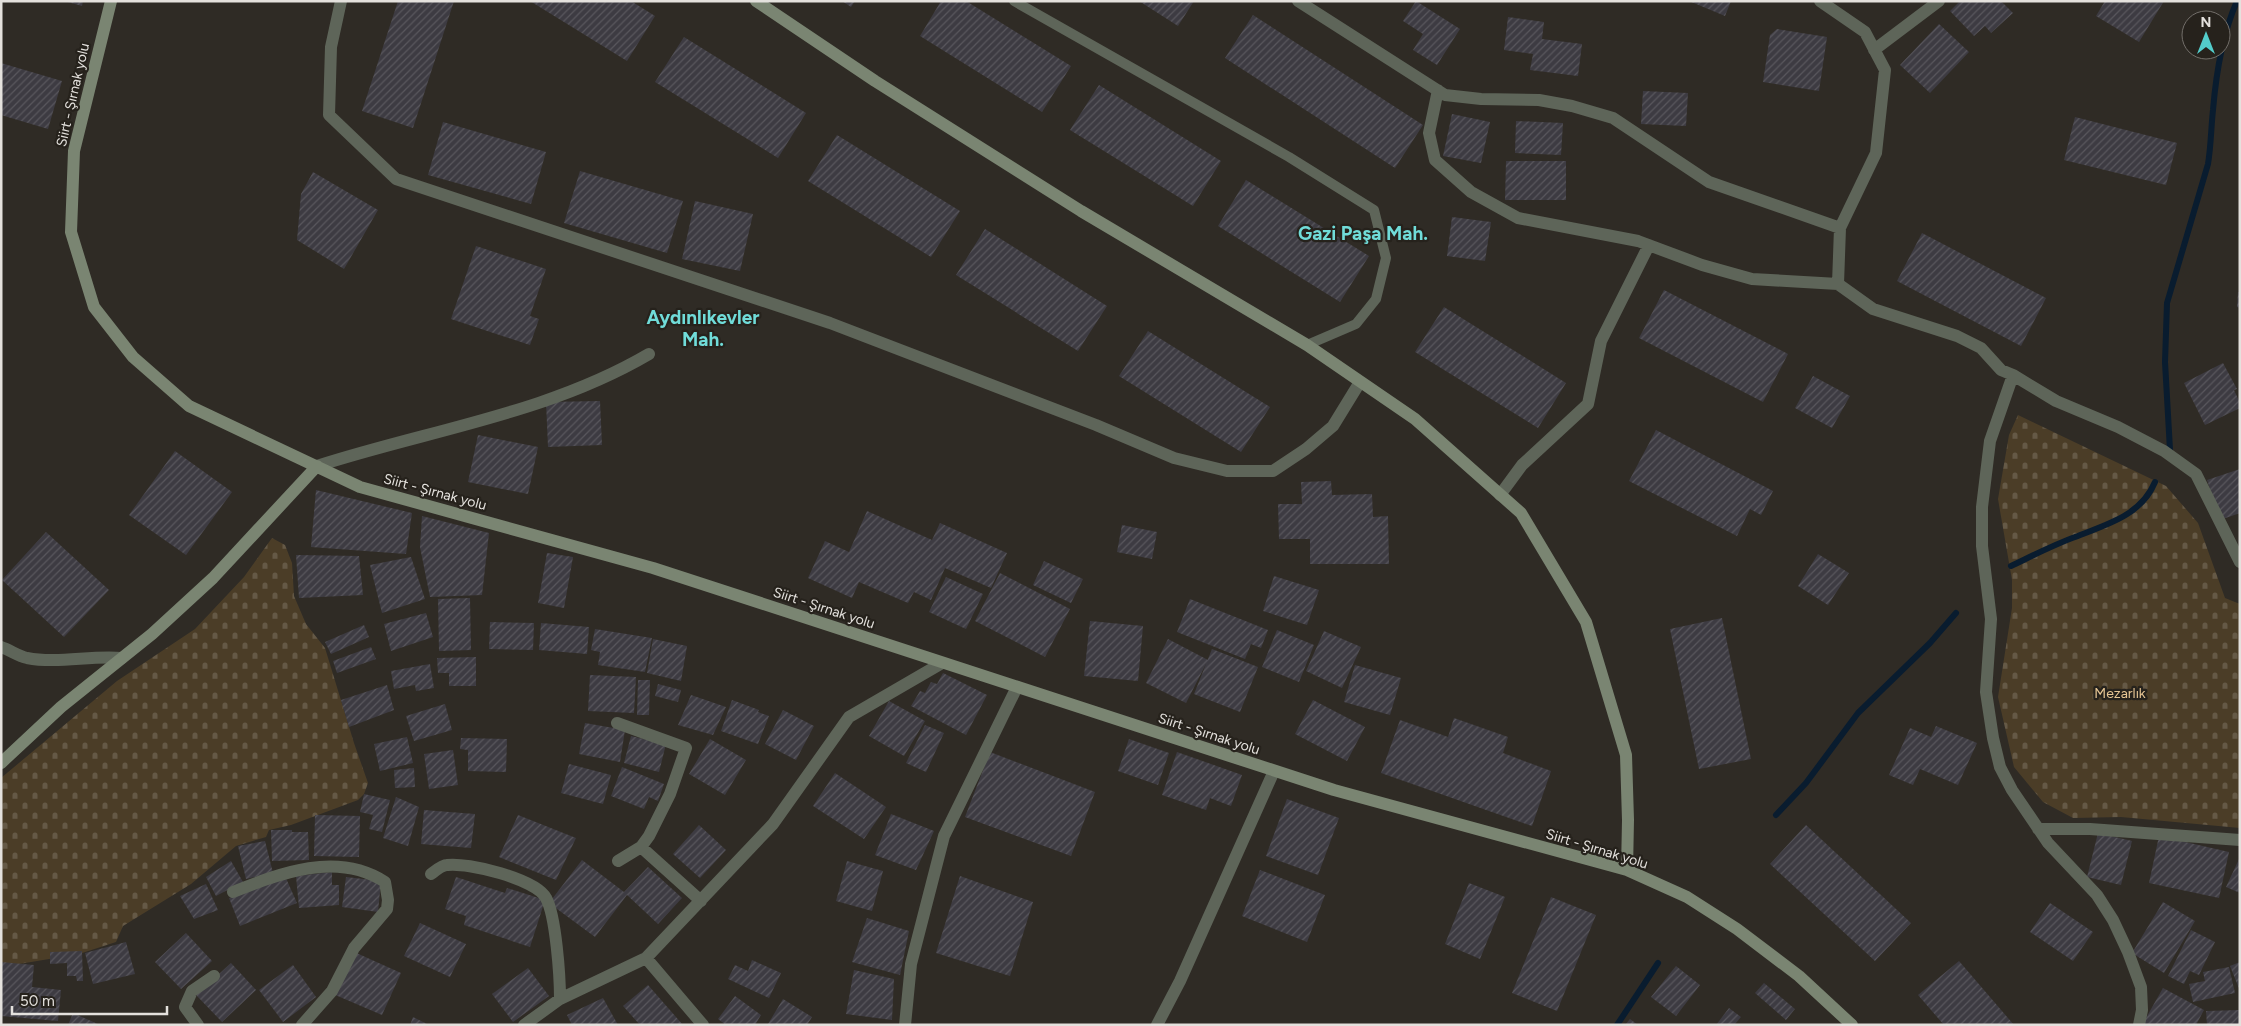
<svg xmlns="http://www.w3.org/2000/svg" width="2241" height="1026" viewBox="0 0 2241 1026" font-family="Figtree,sans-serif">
<defs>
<pattern id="cemetery-stones" width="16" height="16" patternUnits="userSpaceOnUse" patternTransform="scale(1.25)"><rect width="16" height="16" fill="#4b3d27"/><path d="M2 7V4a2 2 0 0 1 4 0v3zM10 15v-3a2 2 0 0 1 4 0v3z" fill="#655946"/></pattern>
<pattern id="building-hatch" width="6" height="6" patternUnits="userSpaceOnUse" patternTransform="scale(1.25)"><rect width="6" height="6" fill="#3d3b42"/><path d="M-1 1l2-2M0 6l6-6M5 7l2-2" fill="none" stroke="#59575d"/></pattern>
</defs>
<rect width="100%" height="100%" fill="#2f2b25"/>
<!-- cemetery -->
<path fill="url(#cemetery-stones)" d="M 2018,415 L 2166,486 L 2198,523 L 2225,598 L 2240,604 L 2240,828 L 2121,817 L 2073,818 L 2043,802 L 2014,767 L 1998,697 L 2012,608 L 2012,580 L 1998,499 L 2009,435 Z
M 272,538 L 285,545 L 292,563 L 294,596 L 306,624 L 325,648 L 354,743 L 368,783 L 364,794 L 358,800 L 291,825 L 269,830 L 266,837 L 236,846 L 191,884 L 123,926 L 116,942 L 79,954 L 1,967 L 1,778 L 117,681 L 195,629 L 244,577 Z"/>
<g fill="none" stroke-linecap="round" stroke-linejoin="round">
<!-- stream -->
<path stroke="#091c2f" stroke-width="6" d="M 2170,450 L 2165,362 L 2167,303 L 2208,164 C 2211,146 2211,128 2213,110 C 2216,74 2222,35 2237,1
M 2011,566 C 2032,556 2053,545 2075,537 C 2105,525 2141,516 2155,482
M 1776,815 L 1806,783 L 1858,713 L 1930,643 L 1956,613
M 1617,1025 L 1658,963"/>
</g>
<!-- building -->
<path fill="url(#building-hatch)" d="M 64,1 L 83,1 L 82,6 Z
M 398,1 L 454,1 L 413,128 L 362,111 Z
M 530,1 L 631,1 L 655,16 L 627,61 Z
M 842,1 L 855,1 L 851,7 Z
M 941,1 L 966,1 L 1071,66 L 1042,112 L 920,36 Z
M 1139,1 L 1194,1 L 1178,26 Z
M 1416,1 L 1460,29 L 1437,65 L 1413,50 L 1423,34 L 1403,21 Z
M 1689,1 L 1731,1 L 1725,16 Z
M 1960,1 L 2001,1 L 2013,13 L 1991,33 L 1985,26 L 1974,36 L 1950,11 Z
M 2105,1 L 2164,1 L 2139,42 L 2096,16 Z
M 1253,15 L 1423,125 L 1395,168 L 1225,58 Z
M 1508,17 L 1544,22 L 1542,39 L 1582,44 L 1578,76 L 1530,70 L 1533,54 L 1504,50 Z
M 1939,24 L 1969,52 L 1930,93 L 1900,65 Z
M 1777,29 L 1827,37 L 1819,91 L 1763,82 L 1770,35 Z
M 684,37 L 806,113 L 778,158 L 655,82 Z
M 1,63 L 62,81 L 48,129 L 1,115 Z
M 1099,85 L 1221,161 L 1193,206 L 1070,130 Z
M 1643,91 L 1688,93 L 1686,126 L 1641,124 Z
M 1452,114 L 1490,122 L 1481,163 L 1443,156 Z
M 2075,117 L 2177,143 L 2166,185 L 2064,160 Z
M 1516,121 L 1563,123 L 1561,155 L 1515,153 Z
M 443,122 L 546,152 L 531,204 L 428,175 Z
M 837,135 L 960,211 L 931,257 L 808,181 Z
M 1506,161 L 1566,161 L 1566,200 L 1505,200 Z
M 580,171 L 683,201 L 667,253 L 564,223 Z
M 313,172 L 378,210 L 344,269 L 297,240 L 301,194 Z
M 1246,180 L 1369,256 L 1340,302 L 1218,226 Z
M 695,201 L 753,214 L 740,271 L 682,259 Z
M 1452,217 L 1491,222 L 1485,261 L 1447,256 Z
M 985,229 L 1107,306 L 1078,351 L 956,275 Z
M 1922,233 L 2046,298 L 2021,346 L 1897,281 Z
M 476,246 L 546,269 L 530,316 L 539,319 L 530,345 L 451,319 Z
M 1664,290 L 1788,354 L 1763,402 L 1639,338 Z
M 2238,292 L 2240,292 L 2240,308 L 2237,307 Z
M 1444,307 L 1566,383 L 1538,428 L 1415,352 Z
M 1148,331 L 1270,407 L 1241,452 L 1119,376 Z
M 2223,363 L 2237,389 L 2234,390 L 2240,403 L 2240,408 L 2205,425 L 2184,383 Z
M 1813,376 L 1850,396 L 1832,428 L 1795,408 Z
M 600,401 L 602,445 L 548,447 L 546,402 Z
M 1656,430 L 1773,491 L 1761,515 L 1750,509 L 1737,536 L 1629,481 Z
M 478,435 L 538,447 L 528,494 L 468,482 Z
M 175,451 L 232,492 L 186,555 L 129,515 Z
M 2240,469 L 2240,513 L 2220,520 L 2207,480 Z
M 1331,481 L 1332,495 L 1372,494 L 1373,517 L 1388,516 L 1389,564 L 1310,564 L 1310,539 L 1279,539 L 1278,504 L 1302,504 L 1301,482 Z
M 316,490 L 412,513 L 406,554 L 311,547 Z
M 867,511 L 932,540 L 940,523 L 1007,553 L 991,588 L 945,568 L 931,600 L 914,592 L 908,603 L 859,582 L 852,598 L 808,578 L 825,541 L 849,552 Z
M 422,516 L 489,533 L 482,595 L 430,597 L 420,547 Z
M 1122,525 L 1157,532 L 1152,559 L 1117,552 Z
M 46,532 L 109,590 L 64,637 L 2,580 Z
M 547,553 L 573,557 L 564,608 L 538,603 Z
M 1818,554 L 1849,573 L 1828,605 L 1798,586 Z
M 296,555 L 359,556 L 363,595 L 299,598 Z
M 411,557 L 425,599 L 382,613 L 370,565 Z
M 1044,561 L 1083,579 L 1071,603 L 1033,585 Z
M 1000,573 L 1070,609 L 1045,657 L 975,621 Z
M 1274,576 L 1319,590 L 1307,625 L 1263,611 Z
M 946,577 L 983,594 L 966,629 L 929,612 Z
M 470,598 L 471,650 L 439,651 L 438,599 Z
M 1190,599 L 1268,630 L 1261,648 L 1251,644 L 1245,659 L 1177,632 Z
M 426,613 L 433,637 L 391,651 L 384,624 Z
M 1722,618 L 1751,759 L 1699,769 L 1670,629 Z
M 1090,621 L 1143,626 L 1138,681 L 1084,676 Z
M 490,622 L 534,623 L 533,650 L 489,649 Z
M 541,623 L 589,627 L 587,654 L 539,650 Z
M 364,625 L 369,637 L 331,654 L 325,642 Z
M 595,629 L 652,638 L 645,672 L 598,665 L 600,652 L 591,650 Z
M 1277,630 L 1314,645 L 1299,682 L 1262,667 Z
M 1324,631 L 1361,647 L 1342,688 L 1306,671 Z
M 653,639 L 687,646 L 681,681 L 647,673 Z
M 1168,639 L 1208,660 L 1186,703 L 1146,683 Z
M 371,647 L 376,659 L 337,673 L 333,661 Z
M 1212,649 L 1258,667 L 1240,712 L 1194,694 Z
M 476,657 L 476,686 L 449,686 L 449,673 L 438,673 L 437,658 Z
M 430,664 L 434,688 L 416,691 L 415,685 L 394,689 L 391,671 Z
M 1355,665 L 1401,678 L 1390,715 L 1344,702 Z
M 943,673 L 987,695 L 966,735 L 911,706 L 920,691 L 925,693 L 931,682 L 937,684 Z
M 590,675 L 636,677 L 634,713 L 588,711 Z
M 638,680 L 650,680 L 649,715 L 637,715 Z
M 658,684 L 681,690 L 678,702 L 655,696 Z
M 387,685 L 394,710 L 349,727 L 341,700 Z
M 691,695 L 726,707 L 713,735 L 678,725 Z
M 732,700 L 759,710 L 758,712 L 769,716 L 758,744 L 721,731 Z
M 1313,700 L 1365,727 L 1347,761 L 1295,734 Z
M 889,701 L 925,721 L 904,756 L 869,736 Z
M 445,704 L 452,730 L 414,741 L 406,716 Z
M 783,710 L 814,726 L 796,760 L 765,744 Z
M 1454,718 L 1508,737 L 1503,753 L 1551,771 L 1532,826 L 1381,773 L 1400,720 L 1448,737 Z
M 585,723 L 625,730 L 620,762 L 579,754 Z
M 925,725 L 944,733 L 926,772 L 906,763 Z
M 1936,726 L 1977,743 L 1958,785 L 1920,769 L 1913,785 L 1889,775 L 1910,728 L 1931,737 Z
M 631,736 L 666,744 L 659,772 L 624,763 Z
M 407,737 L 413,763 L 380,771 L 374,744 Z
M 461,738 L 507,739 L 506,772 L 468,771 L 468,750 L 460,749 Z
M 710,739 L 746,760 L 725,795 L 689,774 Z
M 1129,739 L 1169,753 L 1158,785 L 1118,771 Z
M 453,750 L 458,785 L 429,789 L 424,754 Z
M 990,752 L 1095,792 L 1071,856 L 965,817 Z
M 1177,752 L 1242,775 L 1231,806 L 1210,798 L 1206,810 L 1162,795 Z
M 569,764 L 611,775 L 603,804 L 561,793 Z
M 622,767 L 664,784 L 658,801 L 649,797 L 644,809 L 611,796 Z
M 414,768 L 415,787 L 395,788 L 394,770 Z
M 835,773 L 886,807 L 864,839 L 813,806 Z
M 364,794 L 390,800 L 382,832 L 369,829 L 373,815 L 360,812 Z
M 396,797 L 419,807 L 408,846 L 383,838 Z
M 1287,799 L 1339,818 L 1318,875 L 1266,856 Z
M 424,810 L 475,814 L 471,848 L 421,844 Z
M 891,814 L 934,831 L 916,870 L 875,855 Z
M 315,815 L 360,816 L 359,857 L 314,856 Z
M 518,815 L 576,838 L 556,880 L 499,857 Z
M 699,825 L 726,850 L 700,878 L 673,854 Z
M 1806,825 L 1911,923 L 1875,961 L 1770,864 Z
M 271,830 L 292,830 L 292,832 L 308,832 L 309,860 L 272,861 Z
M 2098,833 L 2132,841 L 2121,885 L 2087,877 Z
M 2159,836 L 2229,852 L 2219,898 L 2149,883 Z
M 265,841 L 273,873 L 246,879 L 238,846 Z
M 2240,857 L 2240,893 L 2226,887 Z
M 582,860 L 624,892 L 648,867 L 682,898 L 658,924 L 627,895 L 595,937 L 549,903 Z
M 231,861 L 243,882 L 216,896 L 206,877 Z
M 847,861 L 883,871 L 872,911 L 836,901 Z
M 1260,870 L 1325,895 L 1307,942 L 1242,916 Z
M 332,872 L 332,885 L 339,885 L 339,905 L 299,908 L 296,876 Z
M 285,876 L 297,903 L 240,926 L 229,898 Z
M 960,876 L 1033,902 L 1010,976 L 936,953 Z
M 346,877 L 381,881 L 378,912 L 342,907 Z
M 456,877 L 505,893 L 507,888 L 545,900 L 530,947 L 464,925 L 466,916 L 445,909 Z
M 1469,883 L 1505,897 L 1480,959 L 1445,944 Z
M 206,884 L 218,910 L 194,919 L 180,896 Z
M 1551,897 L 1596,915 L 1557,1011 L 1512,993 Z
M 2163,902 L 2195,921 L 2164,973 L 2132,953 Z
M 2050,903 L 2093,932 L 2073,961 L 2030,932 Z
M 867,918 L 909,931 L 900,975 L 852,962 Z
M 420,923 L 466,944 L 450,977 L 404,956 Z
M 2191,930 L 2215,942 L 2199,975 L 2190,971 L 2184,984 L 2168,976 Z
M 186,933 L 212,961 L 181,989 L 155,962 Z
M 126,942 L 135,974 L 93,984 L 85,953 Z
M 82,951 L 83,981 L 77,981 L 76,976 L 67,976 L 67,963 L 50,964 L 50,952 Z
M 352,951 L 401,973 L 382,1015 L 333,994 Z
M 752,960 L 781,973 L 769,998 L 728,979 L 735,965 L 748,971 Z
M 1959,961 L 2014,1025 L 1944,1025 L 1918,995 Z
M 1,962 L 34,965 L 32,987 L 61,990 L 58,1021 L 1,1016 Z
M 2240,962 L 2240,991 L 2230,966 Z
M 231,963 L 256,990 L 222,1022 L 196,995 Z
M 293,965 L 316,997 L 283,1022 L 259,990 Z
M 1676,966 L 1700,985 L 1676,1016 L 1651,997 Z
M 2229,967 L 2235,993 L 2193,1002 L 2189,984 L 2205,981 L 2203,972 Z
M 528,968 L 549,996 L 513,1022 L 492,994 Z
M 854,970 L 894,979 L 892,1020 L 846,1014 Z
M 1764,983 L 1795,1009 L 1786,1020 L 1755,993 Z
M 648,985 L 683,1025 L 640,1025 L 623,1006 Z
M 2163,988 L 2204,1010 L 2196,1025 L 2142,1025 Z
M 735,996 L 761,1015 L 755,1025 L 726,1025 L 718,1019 Z
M 603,998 L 618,1025 L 572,1025 L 567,1015 Z
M 783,999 L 812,1017 L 807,1025 L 768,1024 Z
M 1729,1008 L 1741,1017 L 1734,1025 L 1716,1025 Z
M 2240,1010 L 2240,1025 L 2207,1025 L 2206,1011 Z
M 73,1013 L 100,1025 L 68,1025 Z
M 413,1017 L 429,1025 L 410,1025 Z
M 1630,1019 L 1638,1025 L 1625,1025 Z"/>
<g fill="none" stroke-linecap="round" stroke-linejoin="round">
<!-- lane -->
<path stroke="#5e6559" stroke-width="10" d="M 1014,1 L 1289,157 L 1374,210 L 1386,258 L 1376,299 L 1356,324 L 1307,345"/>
<!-- street -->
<path stroke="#5e6559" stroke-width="12" d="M 341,1 L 331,47 L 329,115 L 396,179 L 830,323 L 1096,425 L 1174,458 L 1227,471 L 1273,471 L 1306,449 L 1333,426 L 1360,382
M 1298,1 L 1445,95 L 1481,99 L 1539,100 L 1572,106 L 1613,118 L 1709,182 L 1840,228
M 1820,1 L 1865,32 L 1885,70 L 1876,153 L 1840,228 L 1838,284
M 1874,50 L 1939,1
M 1438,90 L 1429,133 L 1435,160 L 1471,192 L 1518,218 L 1638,241 L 1702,265 L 1752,279 L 1838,284 L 1873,309 L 1957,336 L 1981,348 L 2001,370 L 2013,375 L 2056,401 L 2118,427 L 2164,451 L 2196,474 L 2240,562
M 2013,375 L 1990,441 L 1982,507 L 1982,546 L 1991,619 L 1986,692 L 1993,738 L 2000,767 L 2012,790 L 2048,843 L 2097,895 L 2113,920 L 2128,952 L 2141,987 L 2142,1010 L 2139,1025
M 317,466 C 428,430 547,414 649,354
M 1500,495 L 1522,465 L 1588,404 L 1601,341 L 1649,245
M 1,647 C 10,650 18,656 27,658 C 58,664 91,655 122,658
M 617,723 L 686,748 L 670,794 L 649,836 L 641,847 L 618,861
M 2038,829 L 2090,829 L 2240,840
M 641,847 L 701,901
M 431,874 C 435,871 442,865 447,865 C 468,862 536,879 546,898 C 556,916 560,977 560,999
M 233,892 C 281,873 337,851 385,882 L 388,900 L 387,909 L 354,948 L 332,991 L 302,1025
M 646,958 L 703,1025
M 198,1025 L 185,1007 L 192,991 L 214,976
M 524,1025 L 560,999 L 646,958 L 773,824 L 849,717 L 942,663
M 905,1025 L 911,964 L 944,836 L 1017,687
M 1157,1025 L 1180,981 L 1274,771"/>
<!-- secondary -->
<path stroke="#7a8572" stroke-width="12" d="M 111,1 L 74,151 L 71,232 L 94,307 L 133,357 L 189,406 L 360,487 L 653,568 L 1334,790 L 1627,870 L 1687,897 L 1737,929 L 1799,976 L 1852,1025
M 756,1 L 875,81 L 1081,211 L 1307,345 L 1415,419 L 1521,513 L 1586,622 L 1626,755 L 1628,820 L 1627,870
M 1,763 L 61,707 L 152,634 L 213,578 L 317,466"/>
</g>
<g text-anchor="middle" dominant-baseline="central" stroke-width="4.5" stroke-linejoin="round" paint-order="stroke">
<!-- street labels -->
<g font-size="14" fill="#e4e1dd" stroke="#26221c">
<text transform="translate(73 95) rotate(-77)">Siirt - Şırnak yolu</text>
<text transform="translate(435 492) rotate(15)">Siirt - Şırnak yolu</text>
<text transform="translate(824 608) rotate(18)">Siirt - Şırnak yolu</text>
<text transform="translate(1209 734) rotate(18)">Siirt - Şırnak yolu</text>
<text transform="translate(1597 849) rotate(17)">Siirt - Şırnak yolu</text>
</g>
<!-- park labels -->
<g font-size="14" fill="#e7c694" stroke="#26221c">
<text x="2120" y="693">Mezarlık</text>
</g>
<!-- district labels -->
<g font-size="19" font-weight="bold" fill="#70dcd9" stroke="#26221c">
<text x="1363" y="233">Gazi Paşa Mah.</text>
<text x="703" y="317">Aydınlıkevler<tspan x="703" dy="22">Mah.</tspan></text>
</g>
</g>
<!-- border -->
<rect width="2241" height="1026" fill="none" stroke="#e4e1dd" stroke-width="5"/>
<!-- north arrow -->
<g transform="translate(2206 35)"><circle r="24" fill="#26221c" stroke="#726e69"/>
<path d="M0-4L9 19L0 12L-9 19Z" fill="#53cdcb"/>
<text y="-8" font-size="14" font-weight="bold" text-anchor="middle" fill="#e4e1dd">N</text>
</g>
<!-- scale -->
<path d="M12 1006v8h155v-8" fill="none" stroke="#e4e1dd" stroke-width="2.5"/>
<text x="20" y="1006" font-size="15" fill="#e4e1dd" stroke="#26221c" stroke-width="4" paint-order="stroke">50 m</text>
</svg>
